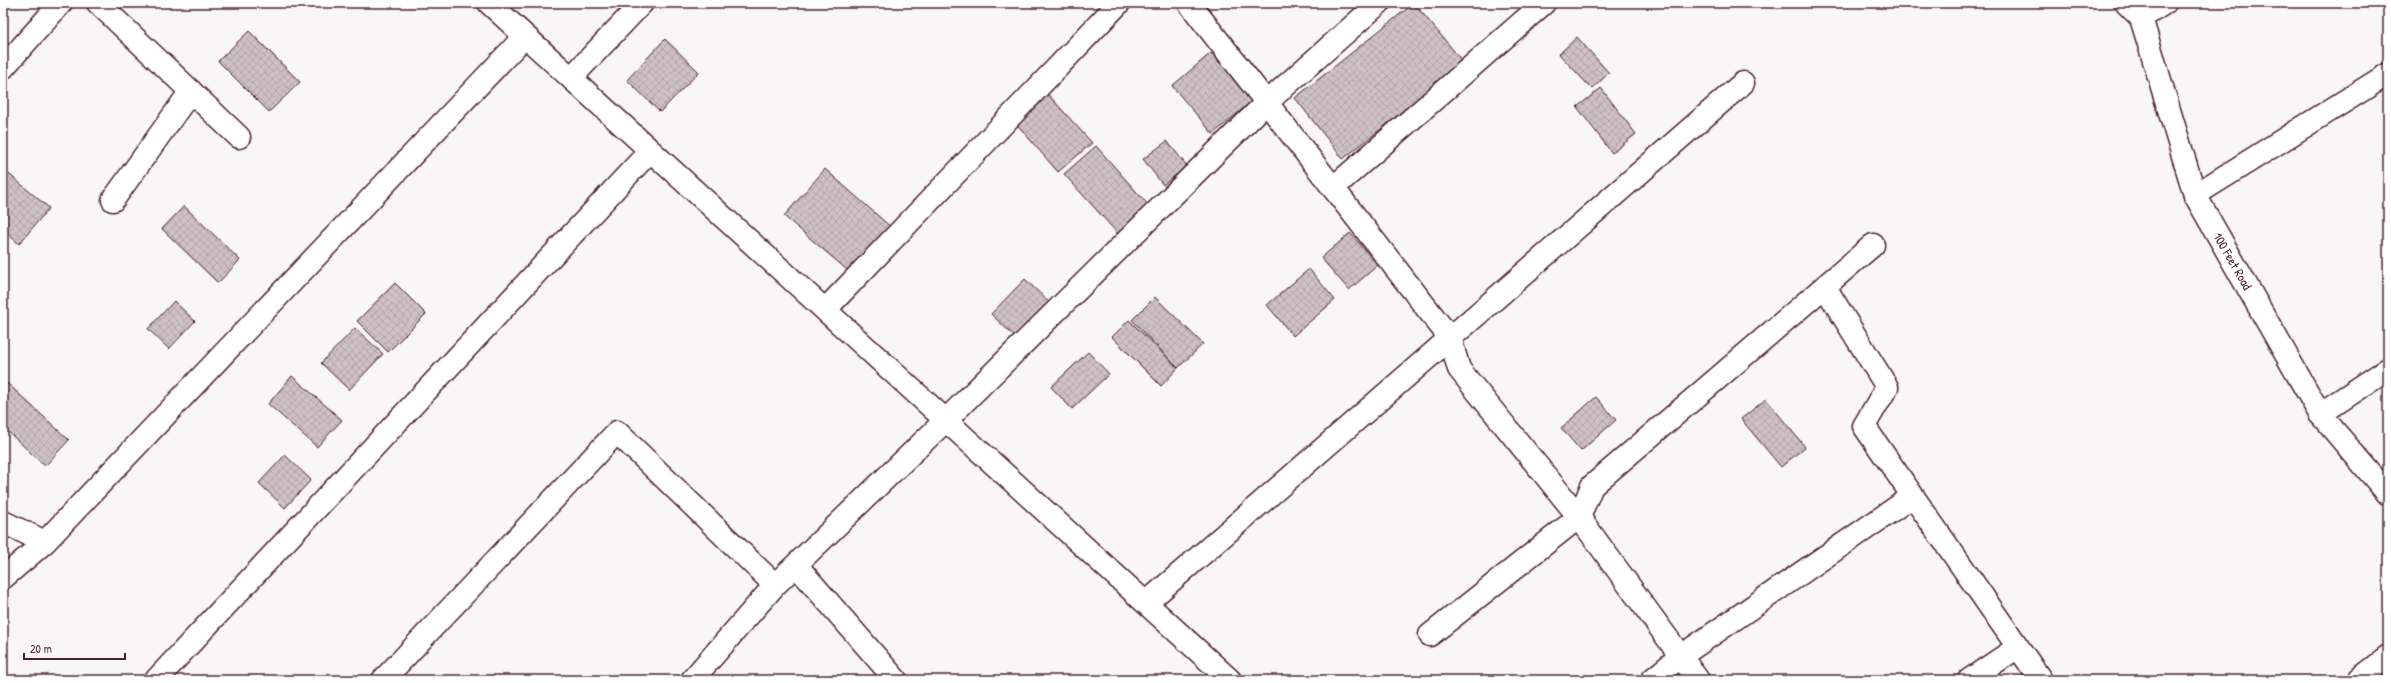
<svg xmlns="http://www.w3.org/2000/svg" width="2391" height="683" viewBox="0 0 2391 683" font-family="'Patrick Hand',sans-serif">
<defs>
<pattern id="building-cross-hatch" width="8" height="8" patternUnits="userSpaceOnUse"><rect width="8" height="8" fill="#cdc1c4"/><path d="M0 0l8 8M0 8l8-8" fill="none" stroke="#b2a5a9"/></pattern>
</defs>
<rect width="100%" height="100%" fill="#f8f6f7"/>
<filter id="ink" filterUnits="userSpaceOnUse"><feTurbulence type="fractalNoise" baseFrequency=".025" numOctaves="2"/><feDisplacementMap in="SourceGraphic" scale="8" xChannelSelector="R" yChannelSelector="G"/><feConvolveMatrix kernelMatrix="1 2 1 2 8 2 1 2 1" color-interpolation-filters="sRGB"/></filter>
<g filter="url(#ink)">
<!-- building -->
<path fill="url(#building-cross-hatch)" stroke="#4a1f2b" d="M 1414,3 L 1464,63 L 1343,159 L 1295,98 Z
M 249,31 L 300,82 L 269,112 L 218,61 Z
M 1577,37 L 1609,73 L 1592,89 L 1559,54 Z
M 665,39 L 699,72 L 660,112 L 627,80 Z
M 1211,53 L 1253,100 L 1213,134 L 1172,86 Z
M 1601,88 L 1636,134 L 1612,153 L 1577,107 Z
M 1045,91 L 1092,143 L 1058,172 L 1013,120 Z
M 1167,141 L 1187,166 L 1163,185 L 1143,159 Z
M 1096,146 L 1150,207 L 1119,235 L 1064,174 Z
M 3,169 L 49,208 L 19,244 L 3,230 Z
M 825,169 L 893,229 L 853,275 L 784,216 Z
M 184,206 L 240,260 L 218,283 L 162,229 Z
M 1350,233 L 1378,265 L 1349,290 L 1321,258 Z
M 1309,269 L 1335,300 L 1293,336 L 1267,305 Z
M 1025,279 L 1052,305 L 1018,340 L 991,314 Z
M 395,283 L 426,314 L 388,352 L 357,321 Z
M 1155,297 L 1203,344 L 1178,368 L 1132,320 Z
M 174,301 L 195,321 L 169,349 L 148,329 Z
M 1129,320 L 1178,368 L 1161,386 L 1112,337 Z
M 355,328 L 383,354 L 349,390 L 321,363 Z
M 1088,352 L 1109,374 L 1072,409 L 1051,387 Z
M 292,376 L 342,420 L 317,447 L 268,404 Z
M 7,383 L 69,440 L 45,466 L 3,427 L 3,388 Z
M 1596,397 L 1616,420 L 1581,451 L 1561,428 Z
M 1766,399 L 1805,447 L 1781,467 L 1741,419 Z
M 285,455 L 311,480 L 285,508 L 259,483 Z"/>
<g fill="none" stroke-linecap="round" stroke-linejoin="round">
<!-- minor casing -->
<g stroke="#4a1f2b" stroke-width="25">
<path id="minor" d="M 98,3 L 239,137
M 489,3 L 1230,680
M 1189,3 L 1450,338 L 1459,369 L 1579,517 L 1698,680
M 2141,18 L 2165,3
M 3,68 L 61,3
M 571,78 L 642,3
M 1333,188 L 1544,3
M 2195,195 L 2388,74
M 113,200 L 191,91
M 1825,287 L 1887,387 L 1864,426 L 2041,680
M 825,310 L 1119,3
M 2320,414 L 2388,369
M 3,522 L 45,542
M 796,565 L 896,680
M 3,578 L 45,542 L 525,36
M 1146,603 L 1743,83
M 1430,635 L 1579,517 L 1592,486 L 1873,245
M 156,680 L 650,151
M 383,680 L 617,432 L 775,585
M 692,680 L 775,585 L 947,419 L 1266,103 L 1379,3
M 1652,680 L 1681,656 L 1913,496
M 1969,680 L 2018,647
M 2358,680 L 2388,657"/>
</g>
<!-- major casing -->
<g stroke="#4a1f2b" stroke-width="25">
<path id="major" d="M 2126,3 L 2141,18 L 2195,195 L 2320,414 L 2388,494"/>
</g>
<!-- minor -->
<use href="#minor" stroke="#fff" stroke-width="22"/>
<!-- major -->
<use href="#major" stroke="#fff" stroke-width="22"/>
</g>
</g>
<g text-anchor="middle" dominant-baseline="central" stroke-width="3.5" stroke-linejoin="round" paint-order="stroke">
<!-- street labels -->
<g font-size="13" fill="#4a1f2b" stroke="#fff">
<text transform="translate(2233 261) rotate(60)">100 Feet Road</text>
</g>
</g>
<!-- margin -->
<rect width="2391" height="683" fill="none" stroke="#fff" stroke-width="16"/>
<rect x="8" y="8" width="2375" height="667" fill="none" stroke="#4a1f2b" stroke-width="1.5" filter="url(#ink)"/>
<!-- scale -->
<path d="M24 653v6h101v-6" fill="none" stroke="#4a1f2b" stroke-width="2"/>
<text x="30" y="653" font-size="12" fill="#4a1f2b" stroke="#ffffff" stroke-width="3" paint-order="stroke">20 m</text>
</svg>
